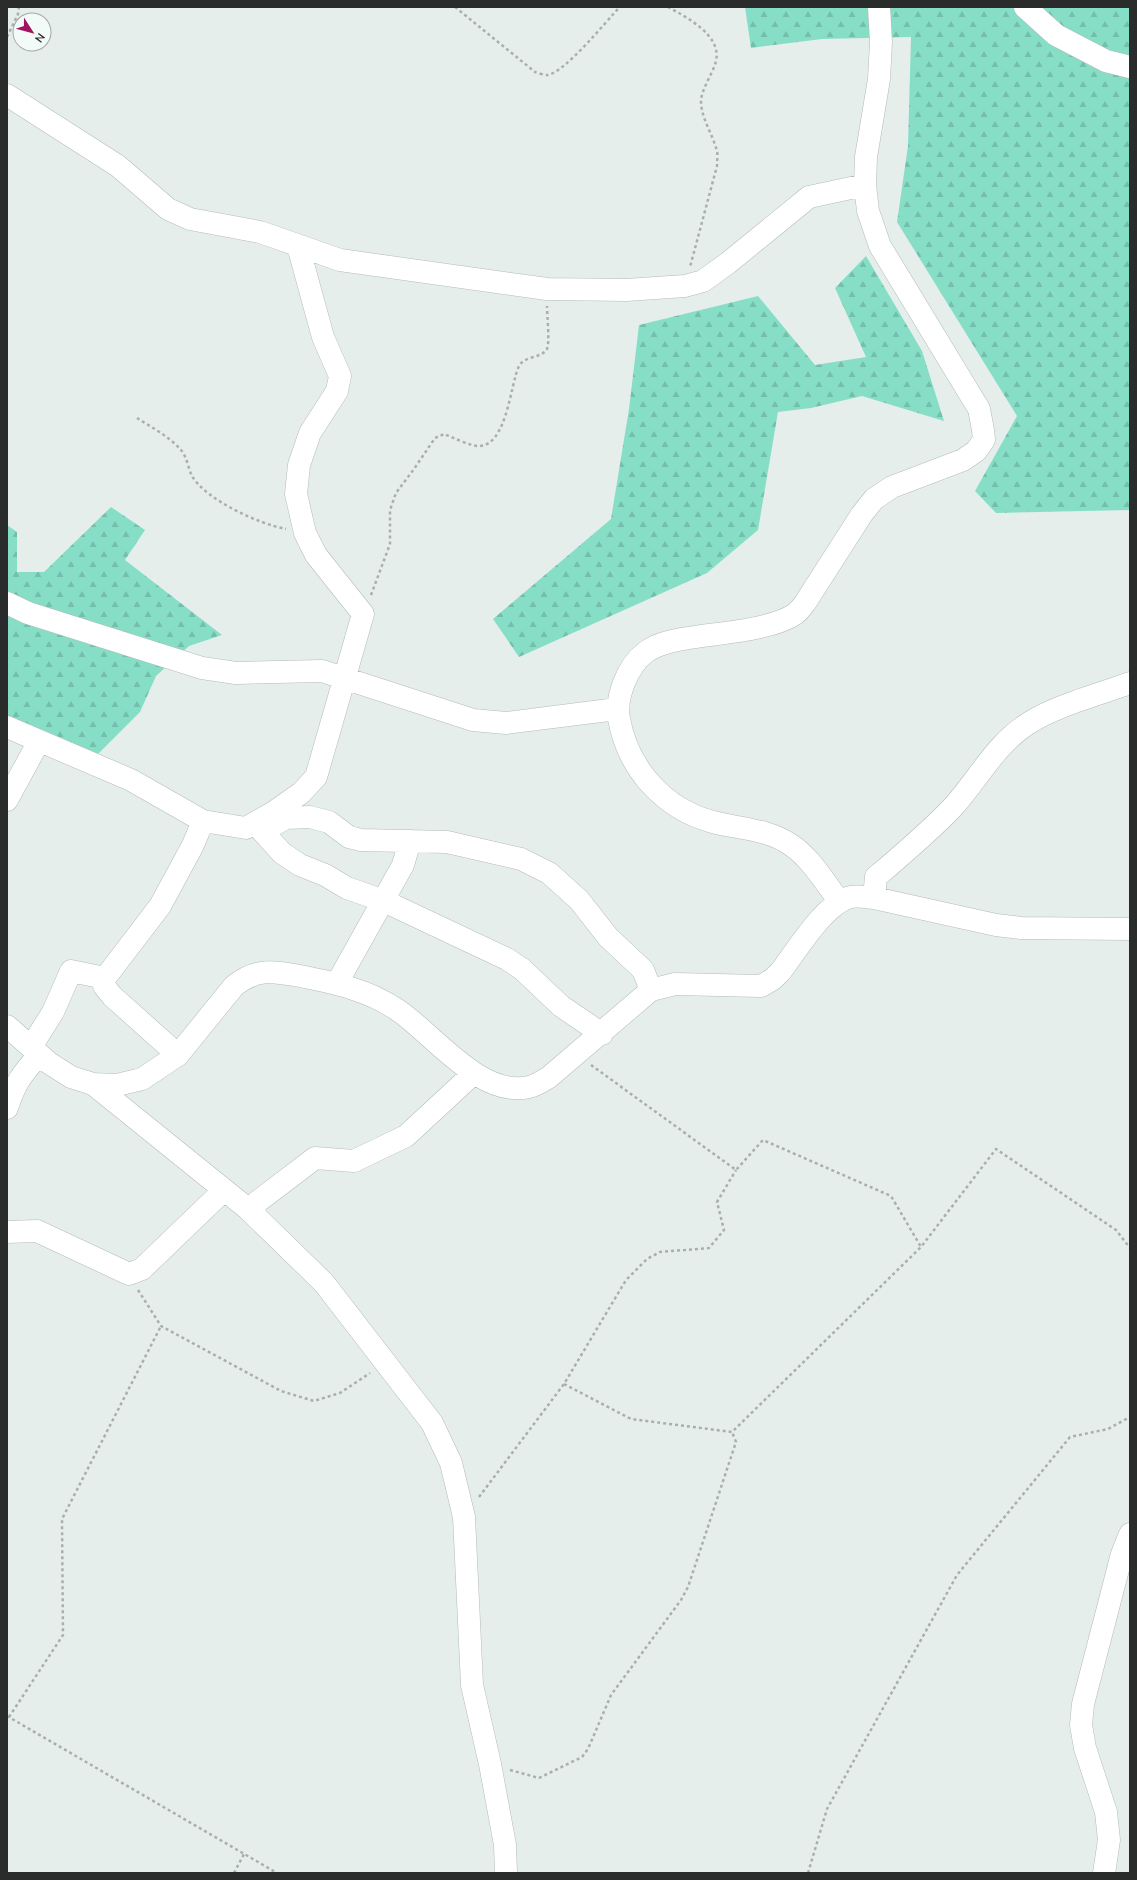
<svg xmlns="http://www.w3.org/2000/svg" width="1137" height="1880" viewBox="0 0 1137 1880" font-family="Mulish,sans-serif">
<defs>
<pattern id="forest-firs" width="22" height="20" patternUnits="userSpaceOnUse"><rect width="22" height="20" fill="#86dec7"/><path d="M5 1l3.5 6h-7zM16 11l3.5 6h-7z" fill="#74bfab"/></pattern>
</defs>
<rect width="100%" height="100%" fill="#e6eeeb"/>
<!-- forest -->
<path fill="url(#forest-firs)" d="M 745,7 L 1130,7 L 1130,510 L 996,513 L 975,491 L 1017,416 L 897,222 L 908,146 L 911,37 L 822,39 L 751,48 Z
M 866,256 L 922,351 L 944,421 L 862,396 L 811,408 L 778,412 L 758,530 L 707,573 L 519,657 L 493,619 L 611,519 L 629,409 L 639,325 L 758,296 L 815,365 L 866,357 L 835,288 Z
M 111,507 L 145,530 L 125,560 L 222,635 L 189,646 L 156,676 L 140,712 L 96,756 L 7,717 L 7,525 L 17,532 L 17,572 L 44,572 Z"/>
<g fill="none" stroke-linecap="round" stroke-linejoin="round">
<!-- minor casing -->
<g stroke="#b4bbb9" stroke-width="23">
<path id="minor" d="M 1025,7 L 1056,35 L 1106,61 L 1130,67
M 7,95 L 118,166 L 168,209 L 190,219 L 260,232 L 340,260 L 547,289 L 626,290 L 685,286 L 703,281 L 728,263 L 809,197 L 865,185
M 7,603 L 28,613 L 202,668 L 236,673 L 322,671 L 473,720 L 506,723 L 617,709
M 7,727 L 131,780 L 203,821 L 246,828 L 274,812 L 301,793 L 316,777 L 363,614 L 316,555 L 305,533 L 296,494 L 299,465 L 310,433 L 337,391 L 340,376 L 323,337 L 298,246
M 7,800 L 39,741
M 266,829 L 286,818 L 310,817 L 329,822 L 349,837 L 361,840 L 447,842 L 521,859 L 549,873 L 579,900 L 608,937 L 643,970 L 651,990
M 262,831 L 282,853 L 300,865 L 325,875 L 347,888 L 384,901 L 507,959 L 522,969 L 561,1006 L 602,1034
M 874,898 L 876,877 C 902,855 928,833 952,808 C 978,780 995,744 1029,723 C 1055,706 1100,694 1130,683
M 840,902 C 825,883 811,858 791,845 C 768,829 740,829 713,822 C 664,809 628,769 619,719 C 615,697 628,665 646,652 C 658,643 675,640 689,638 C 717,633 772,630 795,614 C 799,611 802,607 805,603 L 862,514 L 874,499 L 892,487 L 963,460 L 976,451 L 984,440 L 983,430 L 979,409 L 880,246 L 868,211 L 865,185 L 866,157 L 879,79 L 881,42 L 879,7
M 337,983 L 403,865 L 410,841
M 7,1026 L 49,1063 L 71,1077 L 93,1084 L 117,1085 L 142,1079 L 178,1055 L 234,986 C 256,968 273,971 300,976 C 335,983 369,990 399,1011 C 435,1036 481,1098 529,1087 C 535,1086 542,1081 548,1078 L 651,990 L 675,984 L 761,986 L 773,979 L 781,971 C 797,950 822,908 847,898 C 855,895 865,897 874,898 L 996,925 L 1021,928 L 1130,929
M 31,1047 L 53,1012 L 71,971 L 105,978
M 178,1055 L 112,996 L 104,986 L 105,978 L 160,906 L 193,845 L 203,821
M 93,1084 L 248,1209 L 324,1283 L 432,1423 L 451,1463 L 464,1517 L 472,1685 L 490,1764 L 505,1845 L 506,1873
M 7,1108 C 15,1083 22,1074 39,1055
M 248,1209 L 315,1158 L 354,1161 L 406,1136 L 474,1073
M 7,1232 L 37,1231 L 129,1274 L 142,1269 L 223,1191
M 1104,1873 L 1109,1840 L 1106,1812 L 1085,1748 L 1081,1725 L 1083,1704 L 1122,1554 L 1130,1534"/>
</g>
<!-- path -->
<path stroke="#a9afad" stroke-width="2.5" stroke-dasharray="3 3" stroke-linecap="butt" d="M 455,7 L 535,72 C 538,73 544,75 547,75 C 565,73 606,21 620,7
M 668,7 C 686,17 722,35 716,61 C 713,74 702,87 701,101 C 701,118 713,135 717,151 C 718,156 717,161 717,166 L 690,267
M 7,37 L 18,14 L 19,7
M 137,418 C 151,427 170,437 181,450 C 187,457 188,468 192,476 C 206,500 259,524 286,529
M 371,595 L 390,544 L 390,510 L 396,493 L 414,469 L 435,438 L 444,434 C 452,437 470,446 478,446 C 507,447 510,385 519,366 C 525,355 541,359 547,349 C 550,341 547,316 547,306
M 591,1065 L 736,1170 L 763,1140 L 891,1196 L 921,1247
M 138,1290 L 161,1326 L 281,1391 L 314,1401 L 340,1393 L 370,1373
M 564,1384 L 631,1419 L 732,1432 L 921,1247 L 996,1149 L 1116,1230 L 1130,1248
M 479,1497 L 564,1384 L 626,1280 L 647,1259 L 660,1252 L 709,1248 L 724,1230 L 717,1202 L 736,1170
M 7,1716 L 277,1873
M 9,1717 L 63,1635 L 62,1519 L 161,1326
M 510,1770 L 539,1778 L 582,1757 L 588,1749 L 611,1695 L 681,1600 L 688,1587 L 736,1442 L 732,1432
M 234,1873 L 244,1854
M 808,1873 L 827,1809 L 957,1575 L 1070,1437 L 1108,1429 L 1130,1417"/>
<!-- minor -->
<use href="#minor" stroke="#fff" stroke-width="22"/>
</g>
<!-- border -->
<rect width="1137" height="1880" fill="none" stroke="#292c2b" stroke-width="16"/>
<!-- north arrow -->
<g transform="translate(32 32) rotate(126)"><circle r="19" fill="#f3fbf9" stroke="#a2a8a7"/>
<path d="M0-3L7 15L0 10L-7 15Z" fill="#9f135f"/>
<text y="-6" font-size="11" font-weight="bold" text-anchor="middle" fill="#292c2b">N</text>
</g>
</svg>
